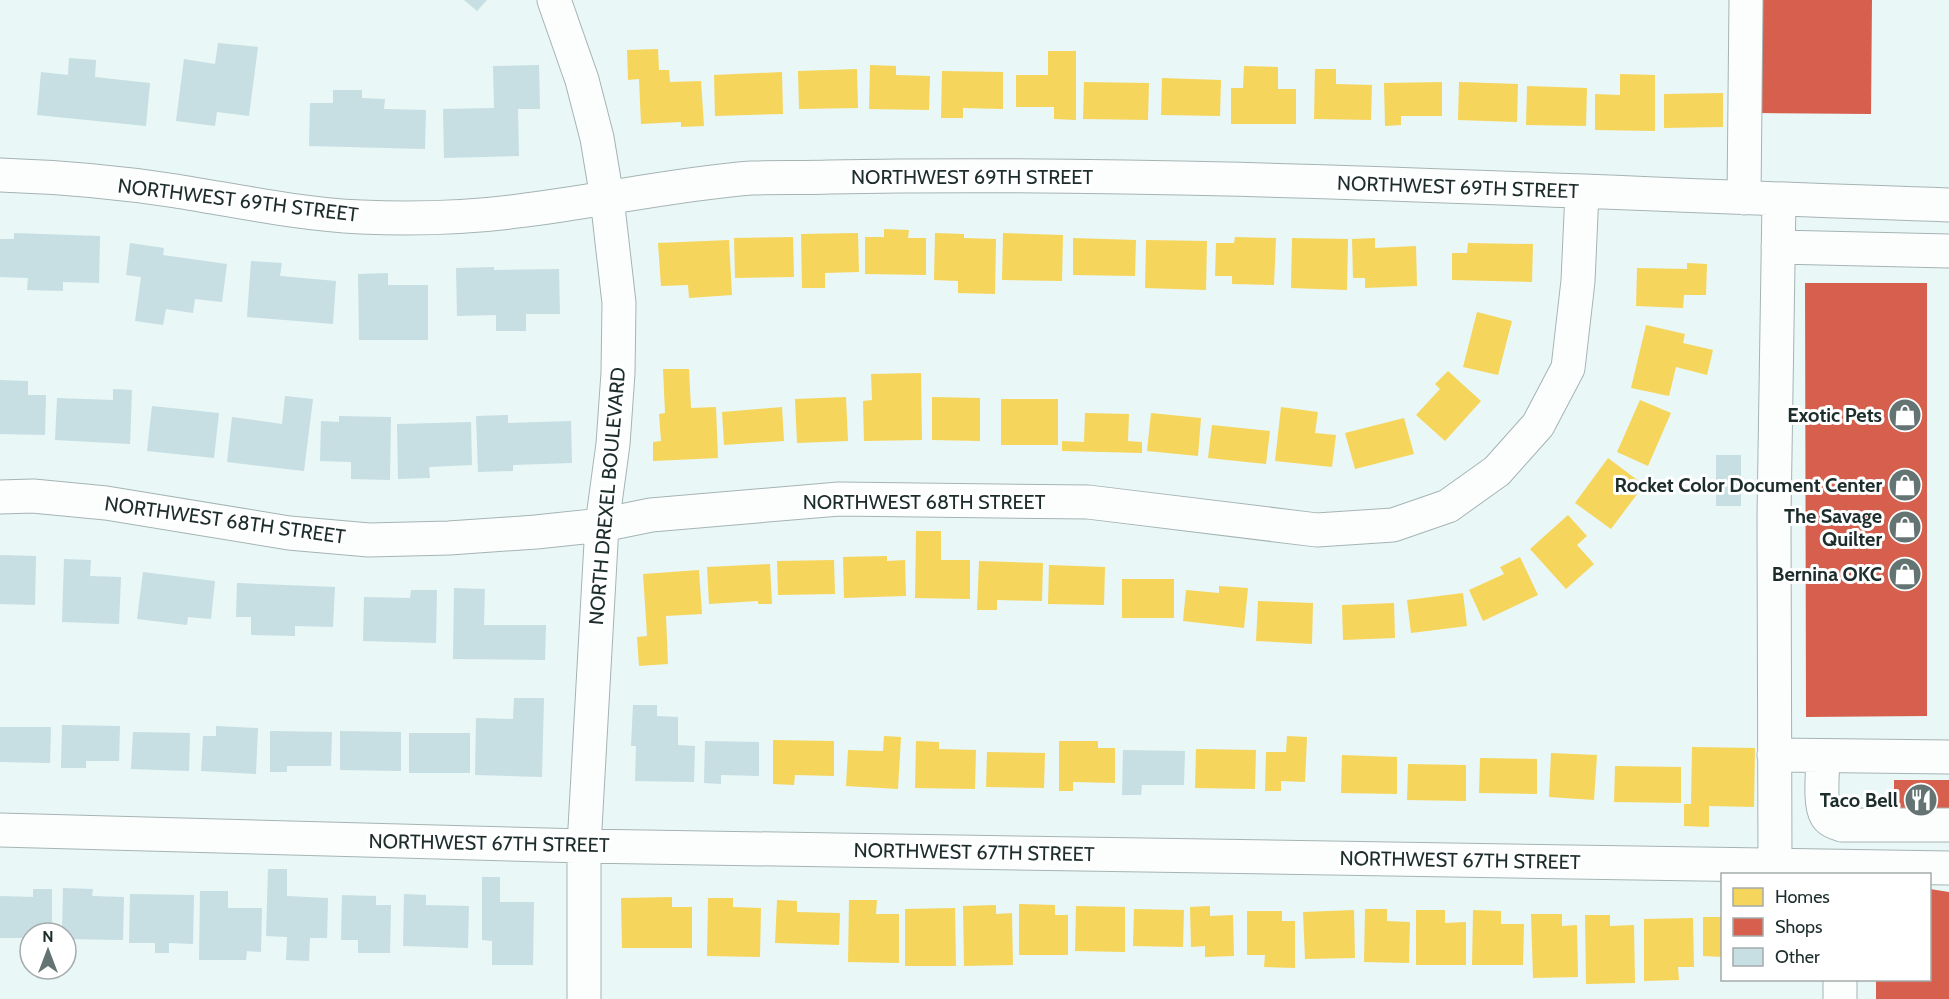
<svg xmlns="http://www.w3.org/2000/svg" width="1949" height="999" viewBox="0 0 1949 999" font-family="Cabin,sans-serif">
<rect width="100%" height="100%" fill="#e9f7f6"/>
<!-- homes -->
<path fill="#f6d55c" d="M 658,49 L 659,70 L 669,70 L 670,82 L 701,81 L 704,126 L 681,127 L 681,122 L 641,124 L 639,79 L 628,80 L 627,50 Z
M 1048,51 L 1076,51 L 1076,120 L 1054,119 L 1054,107 L 1016,107 L 1016,75 L 1048,75 Z
M 870,65 L 896,66 L 896,75 L 930,76 L 929,110 L 869,109 Z
M 1244,66 L 1278,67 L 1278,89 L 1296,89 L 1296,124 L 1231,124 L 1231,88 L 1243,88 Z
M 857,69 L 858,108 L 799,109 L 798,71 Z
M 1315,69 L 1336,69 L 1336,84 L 1372,85 L 1371,120 L 1314,119 Z
M 942,71 L 1003,72 L 1003,109 L 963,108 L 963,118 L 941,118 Z
M 782,72 L 783,114 L 715,116 L 714,75 Z
M 1620,74 L 1655,75 L 1655,131 L 1595,130 L 1595,94 L 1620,95 Z
M 1162,78 L 1221,80 L 1220,116 L 1161,115 Z
M 1084,82 L 1149,83 L 1148,120 L 1083,119 Z
M 1442,82 L 1442,116 L 1401,116 L 1401,125 L 1385,126 L 1384,83 Z
M 1459,82 L 1518,84 L 1517,122 L 1458,120 Z
M 1527,86 L 1587,88 L 1586,126 L 1526,125 Z
M 1723,93 L 1723,127 L 1664,128 L 1664,94 Z
M 884,229 L 909,230 L 908,238 L 926,238 L 926,275 L 865,274 L 865,237 L 884,237 Z
M 858,233 L 859,272 L 825,273 L 825,288 L 802,288 L 801,234 Z
M 935,233 L 964,234 L 964,238 L 996,239 L 995,294 L 958,293 L 958,281 L 934,280 Z
M 1003,233 L 1063,235 L 1062,281 L 1002,280 Z
M 793,237 L 794,277 L 735,278 L 734,238 Z
M 1235,237 L 1276,238 L 1274,285 L 1232,284 L 1232,276 L 1215,276 L 1216,243 L 1234,243 Z
M 1073,238 L 1136,240 L 1135,276 L 1073,275 Z
M 1292,238 L 1348,239 L 1347,290 L 1291,288 Z
M 1375,238 L 1375,248 L 1416,246 L 1417,286 L 1365,288 L 1365,278 L 1353,278 L 1352,239 Z
M 729,240 L 732,295 L 689,298 L 688,285 L 661,286 L 658,243 Z
M 1146,240 L 1207,241 L 1206,290 L 1145,288 Z
M 1468,243 L 1533,244 L 1532,282 L 1452,280 L 1452,253 L 1467,253 Z
M 1687,263 L 1707,264 L 1706,295 L 1684,295 L 1683,308 L 1636,306 L 1637,268 L 1687,269 Z
M 1477,312 L 1512,321 L 1498,375 L 1463,367 Z
M 1646,325 L 1685,334 L 1683,343 L 1713,350 L 1707,375 L 1676,367 L 1669,396 L 1631,388 Z
M 663,369 L 689,369 L 691,408 L 716,407 L 718,458 L 653,461 L 653,442 L 661,441 L 659,414 L 665,413 Z
M 1448,371 L 1481,401 L 1445,441 L 1416,415 L 1440,389 L 1435,384 Z
M 921,373 L 922,440 L 864,441 L 863,401 L 872,400 L 871,374 Z
M 846,397 L 848,441 L 797,443 L 795,399 Z
M 932,397 L 980,398 L 980,441 L 932,440 Z
M 1001,399 L 1058,399 L 1058,445 L 1001,445 Z
M 1640,400 L 1671,413 L 1648,466 L 1617,452 Z
M 782,407 L 784,441 L 724,445 L 722,412 Z
M 1281,407 L 1318,412 L 1315,433 L 1336,435 L 1332,467 L 1275,461 Z
M 1085,413 L 1129,414 L 1128,441 L 1142,442 L 1142,453 L 1062,451 L 1062,441 L 1084,442 Z
M 1151,413 L 1201,418 L 1198,456 L 1147,451 Z
M 1404,418 L 1414,454 L 1355,469 L 1345,433 Z
M 1212,425 L 1270,431 L 1266,464 L 1208,458 Z
M 1608,458 L 1644,485 L 1611,529 L 1575,503 Z
M 1568,515 L 1587,536 L 1577,545 L 1594,564 L 1566,589 L 1530,549 Z
M 916,531 L 941,531 L 941,560 L 970,560 L 970,599 L 915,598 Z
M 887,556 L 887,561 L 905,560 L 906,596 L 844,598 L 843,557 Z
M 1520,557 L 1538,595 L 1483,621 L 1469,590 L 1504,574 L 1500,567 Z
M 834,560 L 835,594 L 778,595 L 777,561 Z
M 979,561 L 1043,563 L 1042,601 L 997,600 L 997,610 L 977,610 Z
M 770,564 L 772,604 L 758,604 L 758,601 L 709,604 L 707,567 Z
M 1049,565 L 1105,567 L 1104,605 L 1048,604 Z
M 699,570 L 702,614 L 666,616 L 668,664 L 639,666 L 637,637 L 647,636 L 643,574 Z
M 1122,579 L 1174,579 L 1174,618 L 1122,618 Z
M 1219,586 L 1248,588 L 1244,628 L 1183,621 L 1186,590 L 1219,593 Z
M 1463,593 L 1467,626 L 1411,633 L 1407,600 Z
M 1258,601 L 1313,603 L 1312,644 L 1256,641 Z
M 1394,603 L 1395,638 L 1343,640 L 1342,605 Z
M 884,736 L 901,737 L 898,789 L 846,786 L 848,750 L 883,751 Z
M 1287,736 L 1307,737 L 1305,782 L 1281,781 L 1281,791 L 1265,791 L 1266,752 L 1286,752 Z
M 773,740 L 834,741 L 834,776 L 795,775 L 794,785 L 773,784 Z
M 916,741 L 939,742 L 939,749 L 976,750 L 975,789 L 915,788 Z
M 1059,741 L 1098,741 L 1098,748 L 1115,748 L 1115,783 L 1073,782 L 1073,791 L 1059,791 Z
M 1692,747 L 1755,748 L 1754,807 L 1709,806 L 1709,827 L 1684,826 L 1684,804 L 1691,804 Z
M 1196,749 L 1256,750 L 1255,789 L 1195,788 Z
M 987,752 L 1045,753 L 1044,788 L 986,787 Z
M 1551,753 L 1597,755 L 1594,800 L 1549,797 Z
M 1342,755 L 1397,757 L 1397,794 L 1341,793 Z
M 1480,758 L 1537,759 L 1537,794 L 1479,793 Z
M 1408,764 L 1466,765 L 1466,801 L 1407,800 Z
M 1615,766 L 1681,767 L 1681,803 L 1614,802 Z
M 672,897 L 672,907 L 692,907 L 692,948 L 622,948 L 621,898 Z
M 708,898 L 733,898 L 733,907 L 761,908 L 760,957 L 707,956 Z
M 777,900 L 797,901 L 797,912 L 840,913 L 839,945 L 775,943 Z
M 849,900 L 877,900 L 876,914 L 899,914 L 899,963 L 848,962 Z
M 1019,904 L 1055,905 L 1055,915 L 1068,915 L 1068,955 L 1019,955 Z
M 996,905 L 996,914 L 1012,913 L 1013,965 L 964,966 L 963,906 Z
M 1076,906 L 1125,907 L 1125,952 L 1075,951 Z
M 1210,906 L 1210,916 L 1233,915 L 1234,956 L 1205,957 L 1205,946 L 1191,947 L 1190,907 Z
M 955,908 L 956,966 L 905,966 L 905,909 Z
M 1134,909 L 1184,910 L 1183,947 L 1133,946 Z
M 1365,909 L 1387,909 L 1387,921 L 1410,922 L 1409,963 L 1364,962 Z
M 1354,910 L 1355,958 L 1305,959 L 1303,912 Z
M 1416,910 L 1445,910 L 1445,923 L 1466,922 L 1466,965 L 1416,965 Z
M 1473,910 L 1501,911 L 1501,924 L 1524,924 L 1523,965 L 1472,965 Z
M 1247,911 L 1282,911 L 1282,921 L 1295,921 L 1295,968 L 1264,967 L 1265,955 L 1247,955 Z
M 1531,914 L 1562,914 L 1562,926 L 1577,925 L 1578,977 L 1533,978 Z
M 1585,915 L 1610,915 L 1610,926 L 1634,925 L 1635,983 L 1586,984 Z
M 1703,917 L 1722,917 L 1722,957 L 1703,956 Z
M 1693,918 L 1694,967 L 1678,967 L 1679,980 L 1644,981 L 1644,919 Z"/>
<!-- shops -->
<path fill="#d6604d" d="M 1758,0 L 1872,0 L 1871,114 L 1757,113 Z
M 1805,283 L 1927,283 L 1927,716 L 1806,717 Z
M 1894,780 L 1949,780 L 1949,821 L 1894,820 Z
M 1930,889 L 1949,892 L 1949,999 L 1876,999 L 1876,980 L 1930,980 Z"/>
<!-- building -->
<path fill="#c7dee3" d="M 464,0 L 487,0 L 477,11 Z
M 218,43 L 258,47 L 249,116 L 217,112 L 215,126 L 176,121 L 184,59 L 215,64 Z
M 69,58 L 96,60 L 95,77 L 150,83 L 146,126 L 37,115 L 41,72 L 68,75 Z
M 539,65 L 540,109 L 518,109 L 519,156 L 444,158 L 443,109 L 494,108 L 493,66 Z
M 333,90 L 362,90 L 362,98 L 385,99 L 384,109 L 426,110 L 425,149 L 309,146 L 310,103 L 333,103 Z
M 14,233 L 100,236 L 99,283 L 63,282 L 63,291 L 27,290 L 28,278 L 0,277 L 0,239 L 14,239 Z
M 130,243 L 164,248 L 163,255 L 227,264 L 222,302 L 195,299 L 193,313 L 166,309 L 163,325 L 135,321 L 141,277 L 126,275 Z
M 251,261 L 282,263 L 280,276 L 336,281 L 333,324 L 247,317 Z
M 494,267 L 494,270 L 559,269 L 560,314 L 526,314 L 526,331 L 496,331 L 496,315 L 457,316 L 456,268 Z
M 388,273 L 388,285 L 428,285 L 428,340 L 359,340 L 358,274 Z
M 0,380 L 28,381 L 28,395 L 46,395 L 45,435 L 0,434 Z
M 113,389 L 132,390 L 130,444 L 55,440 L 57,398 L 113,400 Z
M 285,396 L 313,399 L 304,471 L 227,462 L 232,417 L 282,424 Z
M 152,406 L 219,413 L 214,458 L 147,451 Z
M 508,415 L 508,423 L 571,421 L 572,463 L 513,465 L 513,471 L 478,472 L 476,416 Z
M 339,416 L 391,417 L 390,480 L 351,479 L 351,462 L 320,461 L 321,421 L 339,422 Z
M 471,422 L 472,465 L 429,467 L 430,478 L 398,479 L 397,424 Z
M 1716,455 L 1741,455 L 1741,506 L 1716,506 Z
M 0,555 L 36,556 L 35,605 L 0,604 Z
M 64,559 L 91,560 L 90,576 L 121,577 L 119,624 L 62,622 Z
M 143,572 L 215,581 L 211,619 L 188,617 L 187,625 L 137,619 Z
M 237,583 L 335,587 L 333,627 L 295,626 L 295,636 L 251,635 L 251,617 L 236,617 Z
M 454,588 L 485,589 L 484,625 L 546,625 L 545,660 L 453,659 Z
M 411,590 L 437,590 L 436,643 L 363,641 L 364,597 L 410,598 Z
M 514,698 L 544,698 L 542,777 L 475,775 L 476,718 L 513,719 Z
M 633,705 L 657,705 L 657,716 L 678,717 L 678,745 L 695,746 L 694,782 L 635,781 L 636,746 L 631,746 Z
M 62,725 L 120,726 L 119,761 L 86,761 L 86,768 L 61,768 Z
M 216,726 L 258,728 L 256,774 L 201,771 L 203,736 L 216,736 Z
M 0,727 L 51,727 L 50,763 L 0,762 Z
M 270,731 L 332,732 L 331,766 L 287,766 L 287,772 L 270,772 Z
M 340,731 L 401,732 L 401,771 L 340,770 Z
M 133,732 L 190,733 L 189,771 L 131,769 Z
M 409,733 L 470,733 L 470,773 L 409,773 Z
M 705,741 L 759,742 L 759,776 L 721,775 L 721,784 L 704,783 Z
M 1123,750 L 1185,751 L 1184,785 L 1142,785 L 1141,795 L 1122,795 Z
M 268,869 L 287,869 L 287,896 L 328,898 L 327,938 L 310,938 L 309,961 L 286,960 L 287,937 L 266,936 Z
M 482,877 L 500,877 L 500,902 L 534,902 L 533,965 L 492,965 L 492,941 L 482,940 Z
M 63,888 L 93,889 L 92,896 L 124,897 L 123,940 L 66,939 L 66,933 L 62,933 Z
M 33,889 L 52,889 L 52,933 L 30,933 L 30,938 L 0,938 L 0,896 L 33,897 Z
M 200,891 L 228,891 L 228,908 L 262,908 L 261,952 L 247,951 L 246,960 L 199,960 Z
M 130,894 L 194,895 L 193,944 L 169,943 L 169,953 L 155,953 L 155,943 L 129,943 Z
M 404,894 L 426,895 L 426,905 L 469,906 L 468,948 L 403,946 Z
M 342,895 L 376,896 L 376,905 L 391,905 L 390,953 L 358,953 L 358,940 L 341,940 Z"/>
<g fill="none" stroke-linecap="round" stroke-linejoin="round">
<!-- minor casing -->
<g stroke="#a5b4b3" stroke-width="35">
<path id="minor" d="M 554,0 L 582,80 L 597,138 L 607,198 L 619,303 L 618,373 L 613,444 L 602,525 L 584,846 L 584,999
M 0,175 C 59,177 118,182 176,191 C 238,201 298,214 361,217 C 413,219 466,218 518,211 C 595,202 673,184 751,178 C 777,177 804,178 830,177 C 1203,170 1576,193 1949,205
M 1744,198 L 1746,0
M 1778,247 L 1949,251
M 0,497 L 33,496 L 106,503 L 289,533 L 369,540 L 449,538 L 536,532 L 602,525 L 651,515 L 839,499 L 1088,502 L 1317,530 L 1393,525 L 1448,506 L 1497,471 L 1538,425 L 1568,368 L 1578,281 L 1582,192
M 1774,755 L 1949,757
M 1823,756 C 1823,770 1819,804 1826,815 C 1829,821 1836,823 1842,825 L 1949,825
M 0,830 L 584,846 L 1949,868
M 1775,865 L 1774,517 L 1779,200
M 1840,999 L 1840,980"/>
</g>
<!-- minor -->
<use href="#minor" stroke="#fcfefe" stroke-width="33"/>
</g>
<!-- icons -->
<defs>
<g id="shop-disc" transform="scale(1.725)"><circle r="9.5" fill="#647473" stroke="#fff"/><path d="M-5-2.5h2.3a2.7 3.5 0 0 1 5.4 0H5L5.5 6h-11ZM-1.5-2.5h3a1.5 2.3 0 0 0-3 0Z" fill="#fff"/></g>
<g id="restaurant-disc" transform="scale(1.725)"><circle r="9.5" fill="#647473" stroke="#fff"/><path d="M-5-6h1v4h1v-4h1v4h1v-4h1v5L-1.5 .5V6h-2V.5L-5-1ZM5-6V6H3V1.5H1.5Q1.5-4 5-6Z" fill="#fff"/></g>
</defs>
<g fill-rule="evenodd">
<use href="#shop-disc" x="1905" y="415"/>
<use href="#shop-disc" x="1905" y="485"/>
<use href="#shop-disc" x="1905" y="527"/>
<use href="#shop-disc" x="1905" y="574"/>
<use href="#restaurant-disc" x="1921" y="800"/>
</g>
<g text-anchor="middle" dominant-baseline="central" stroke-width="6" stroke-linejoin="round" paint-order="stroke">
<!-- street labels -->
<g font-size="20" fill="#1c2d2c" stroke="#fff">
<text x="972" y="177">NORTHWEST 69TH STREET</text>
<text transform="translate(1458 187) rotate(2)">NORTHWEST 69TH STREET</text>
<text transform="translate(238 200) rotate(7)">NORTHWEST 69TH STREET</text>
<text transform="translate(607 496) rotate(-85)">NORTH DREXEL BOULEVARD</text>
<text x="924" y="502">NORTHWEST 68TH STREET</text>
<text transform="translate(225 520) rotate(8)">NORTHWEST 68TH STREET</text>
<text transform="translate(489 843) rotate(1)">NORTHWEST 67TH STREET</text>
<text transform="translate(974 852) rotate(1)">NORTHWEST 67TH STREET</text>
<text transform="translate(1460 860) rotate(1)">NORTHWEST 67TH STREET</text>
</g>
<!-- poi labels -->
<g font-size="20" font-weight="bold" fill="#1c2d2c" stroke="#fff" text-anchor="end">
<text x="1882" y="415">Exotic Pets</text>
<text x="1882" y="485">Rocket Color Document Center</text>
<text x="1882" y="516">The Savage<tspan x="1882" dy="23">Quilter</tspan></text>
<text x="1882" y="574">Bernina OKC</text>
<text x="1898" y="800">Taco Bell</text>
</g>
</g>
<!-- legend -->
<rect x="1721" y="873" width="210" height="108" fill="#ffffff" stroke="#a4abab" stroke-width="1.5"/>
<rect x="1733" y="888" width="30" height="18" fill="#f6d55c" stroke="#a4abab" stroke-width="1.5"/>
<text x="1775" y="903" font-size="18" fill="#1c2d2c">Homes</text>
<rect x="1733" y="918" width="30" height="18" fill="#d6604d" stroke="#a4abab" stroke-width="1.5"/>
<text x="1775" y="933" font-size="18" fill="#1c2d2c">Shops</text>
<rect x="1733" y="948" width="30" height="18" fill="#c7dee3" stroke="#a4abab" stroke-width="1.5"/>
<text x="1775" y="963" font-size="18" fill="#1c2d2c">Other</text>
<!-- north arrow -->
<g transform="translate(48 951)"><circle r="28" fill="#ffffff" stroke="#a4abab" stroke-width="1.5"/>
<path d="M0-4.5L10 22L0 15L-10 22Z" fill="#647473"/>
<text y="-9" font-size="16" font-weight="bold" text-anchor="middle" fill="#1c2d2c">N</text>
</g>
</svg>
